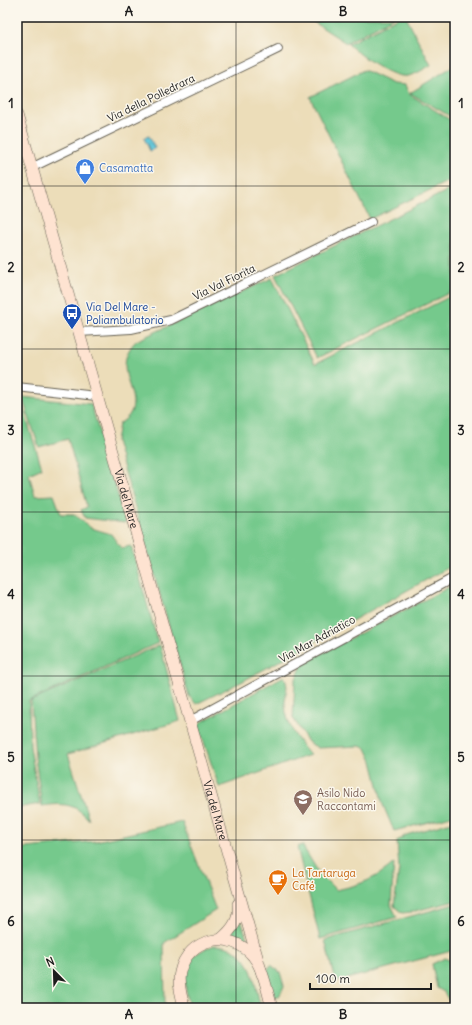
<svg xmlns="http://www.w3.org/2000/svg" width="472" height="1025" viewBox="0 0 472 1025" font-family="Delius,sans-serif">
<defs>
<pattern id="water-waves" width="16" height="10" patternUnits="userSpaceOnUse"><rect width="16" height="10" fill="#60c8dc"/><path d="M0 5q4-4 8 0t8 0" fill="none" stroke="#53abbc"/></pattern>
</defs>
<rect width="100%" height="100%" fill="#fbf7ec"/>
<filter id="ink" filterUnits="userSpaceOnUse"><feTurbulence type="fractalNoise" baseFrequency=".025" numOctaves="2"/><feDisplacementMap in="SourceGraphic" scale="8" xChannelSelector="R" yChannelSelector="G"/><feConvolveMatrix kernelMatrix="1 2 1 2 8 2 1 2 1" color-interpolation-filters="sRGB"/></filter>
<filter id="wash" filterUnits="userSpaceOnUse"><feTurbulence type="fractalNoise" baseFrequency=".012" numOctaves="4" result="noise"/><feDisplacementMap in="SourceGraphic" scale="16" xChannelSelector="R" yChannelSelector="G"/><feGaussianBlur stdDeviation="0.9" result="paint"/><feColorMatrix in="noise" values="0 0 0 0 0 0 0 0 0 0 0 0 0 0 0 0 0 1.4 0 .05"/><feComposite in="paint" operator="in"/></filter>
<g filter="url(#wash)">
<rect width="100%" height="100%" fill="#ecddb9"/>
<!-- grass -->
<path fill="#75c98c" stroke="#487254" d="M 306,17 L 394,17 L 346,43 Z
M 399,17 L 406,17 L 431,65 C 424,69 417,74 408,76 C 392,79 360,55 348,44 Z
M 455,65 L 455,119 L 410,93 Z
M 364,70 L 393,84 L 405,85 L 409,94 L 455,123 L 455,178 L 370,219 L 310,97 Z
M 455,187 L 455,290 L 317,358 L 275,275 Z
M 272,278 L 315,364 L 455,294 L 455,564 L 243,681 L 196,704 L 189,696 L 116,441 L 119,424 C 156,402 104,373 136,341 Z
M 22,397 L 91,404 L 126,523 L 85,518 L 81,510 L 87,507 L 68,439 L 39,447 Z
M 17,398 L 20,398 L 42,468 L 29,474 L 35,496 L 54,495 L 61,514 L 74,514 L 91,528 L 111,534 L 121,548 L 131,546 L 158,643 L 29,701 L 30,747 L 40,804 L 17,808 Z
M 455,584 L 455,815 L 394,831 L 383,805 L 372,761 L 366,748 L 359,746 L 318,748 L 308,742 L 293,718 L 295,681 L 303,663 Z
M 160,645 L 180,721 L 68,754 L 89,820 C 75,803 63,803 42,806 L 35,757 L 31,701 Z
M 284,676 C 289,688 286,689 285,700 C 284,720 297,741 310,755 L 219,787 L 198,724 Z
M 455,821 L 455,901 L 411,912 L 402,913 L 394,906 L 399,869 L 397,841 L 406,835 Z
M 182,822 L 216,910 L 164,943 L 165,1008 L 17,1008 L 17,849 L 96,841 Z
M 302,845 L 319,873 L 336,890 C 360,885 376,879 394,863 L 391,905 L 397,917 L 320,939 L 297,847 Z
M 455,904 L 455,950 L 335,982 L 325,940 Z
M 241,920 L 251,951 L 226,936 Z
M 215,945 C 253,947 253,979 261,1008 L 190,1008 C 182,975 179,957 215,945 Z
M 445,958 L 455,963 L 455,1003 L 451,1004 L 444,992 L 437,988 L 432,964 Z
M 271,965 L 280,972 L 284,986 L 280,995 L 277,997 L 273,996 L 267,970 Z"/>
<!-- water -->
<path fill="url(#water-waves)" stroke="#3e727c" d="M 149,136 L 155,148 L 150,151 L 144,138 Z"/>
</g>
<g filter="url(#ink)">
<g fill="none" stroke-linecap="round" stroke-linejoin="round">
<!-- street casing -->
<g stroke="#656053" stroke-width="10">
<path id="street" d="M 33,167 L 278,49
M 79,332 L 131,329 L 171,320 L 371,222
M 17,387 L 96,396
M 190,721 L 455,577"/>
</g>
<!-- secondary casing -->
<g stroke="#656053" stroke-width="12">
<g id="secondary">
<path id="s1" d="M 17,115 L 262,974"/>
<path d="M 221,939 C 233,929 240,919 238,904"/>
<path d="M 184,1008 C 182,996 177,984 180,972 C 188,937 230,929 253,956 C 264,970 267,991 272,1008"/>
</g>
</g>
<!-- street -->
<use href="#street" stroke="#fff" stroke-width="8"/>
<!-- secondary -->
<use href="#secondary" stroke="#fee3d1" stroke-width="11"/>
</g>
</g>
<!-- grid -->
<path fill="none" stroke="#1c1c1c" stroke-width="1" stroke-opacity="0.55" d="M 236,17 L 236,1008M 17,186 L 455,186M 17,349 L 455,349M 17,512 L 455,512M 17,676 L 455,676M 17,840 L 455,840"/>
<!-- icons -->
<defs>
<g id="shop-pin" transform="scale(1)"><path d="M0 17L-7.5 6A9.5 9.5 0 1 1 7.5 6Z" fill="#3f7fe0" stroke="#fbf7ec"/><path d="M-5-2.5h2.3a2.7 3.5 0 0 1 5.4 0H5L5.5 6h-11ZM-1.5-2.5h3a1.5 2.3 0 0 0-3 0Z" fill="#fff"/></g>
<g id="bus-pin" transform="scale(1)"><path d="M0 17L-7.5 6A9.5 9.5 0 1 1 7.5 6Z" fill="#1a4fb4" stroke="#fbf7ec"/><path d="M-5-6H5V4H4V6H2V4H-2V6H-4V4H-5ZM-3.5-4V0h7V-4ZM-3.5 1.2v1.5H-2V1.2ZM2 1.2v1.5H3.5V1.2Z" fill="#fff"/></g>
<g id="school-pin" transform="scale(1)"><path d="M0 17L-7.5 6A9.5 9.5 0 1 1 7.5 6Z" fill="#8d6e63" stroke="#fbf7ec"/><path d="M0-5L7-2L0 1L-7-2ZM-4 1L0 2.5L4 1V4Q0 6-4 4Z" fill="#fff"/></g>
<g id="cafe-pin" transform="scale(1)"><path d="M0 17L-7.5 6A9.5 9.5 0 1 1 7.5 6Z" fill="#e8710a" stroke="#fbf7ec"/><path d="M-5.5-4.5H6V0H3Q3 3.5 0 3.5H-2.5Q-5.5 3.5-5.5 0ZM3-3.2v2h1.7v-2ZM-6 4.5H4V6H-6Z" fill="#fff"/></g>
</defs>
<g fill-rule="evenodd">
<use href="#shop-pin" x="85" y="168"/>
<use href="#bus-pin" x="72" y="313"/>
<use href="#school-pin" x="303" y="799"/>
<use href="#cafe-pin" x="278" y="879"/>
</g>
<g text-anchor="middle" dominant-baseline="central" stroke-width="3" stroke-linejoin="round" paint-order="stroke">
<!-- street labels -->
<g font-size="11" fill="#1c1c1c" stroke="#fbf7ec">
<text transform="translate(151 98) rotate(-26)">Via della Polledrara</text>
<text transform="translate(224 282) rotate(-26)">Via Val Fiorita</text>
<text stroke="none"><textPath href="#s1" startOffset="399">Via del Mare</textPath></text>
<text transform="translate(317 639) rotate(-29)">Via Mar Adriatico</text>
<text stroke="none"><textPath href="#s1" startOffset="723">Via del Mare</textPath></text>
</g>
<!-- shop labels -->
<g font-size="11" fill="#366cbe" stroke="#fbf7ec" text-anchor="start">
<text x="99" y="168">Casamatta</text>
</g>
<!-- transit labels -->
<g font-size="11" fill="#164399" stroke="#fbf7ec" text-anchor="start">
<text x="86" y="307">Via Del Mare -<tspan x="86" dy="13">Poliambulatorio</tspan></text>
</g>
<!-- education labels -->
<g font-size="11" fill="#785e54" stroke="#fbf7ec" text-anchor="start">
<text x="317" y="793">Asilo Nido<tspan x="317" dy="13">Raccontami</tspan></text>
</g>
<!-- food labels -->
<g font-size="11" fill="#c56008" stroke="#fbf7ec" text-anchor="start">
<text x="292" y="873">La Tartaruga<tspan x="292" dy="13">Café</tspan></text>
</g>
</g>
<!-- margin -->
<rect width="472" height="1025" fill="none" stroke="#fbf7ec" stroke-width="44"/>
<!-- north arrow -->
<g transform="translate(54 971) rotate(337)" stroke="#fbf7ec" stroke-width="3" paint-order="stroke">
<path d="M0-3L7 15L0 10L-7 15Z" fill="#1c1c1c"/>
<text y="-6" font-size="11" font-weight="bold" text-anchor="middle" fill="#1c1c1c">N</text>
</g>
<!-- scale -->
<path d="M310 983v6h121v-6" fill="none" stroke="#1c1c1c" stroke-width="2"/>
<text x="316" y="983" font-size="12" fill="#1c1c1c" stroke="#fbf7ec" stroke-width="3" paint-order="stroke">100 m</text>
<rect x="22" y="22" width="428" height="981" fill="none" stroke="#1c1c1c" stroke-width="1.5"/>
<g font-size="13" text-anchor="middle" font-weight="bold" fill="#1c1c1c">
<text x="129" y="16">A</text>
<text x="343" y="16">B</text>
<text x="11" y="108">1</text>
<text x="461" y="108">1</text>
<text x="11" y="272">2</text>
<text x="461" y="272">2</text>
<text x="11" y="435">3</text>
<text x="461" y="435">3</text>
<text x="11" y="599">4</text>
<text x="461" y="599">4</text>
<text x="11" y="762">5</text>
<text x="461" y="762">5</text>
<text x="11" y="926">6</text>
<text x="461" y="926">6</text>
<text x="129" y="1019">A</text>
<text x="343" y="1019">B</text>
</g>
</svg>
